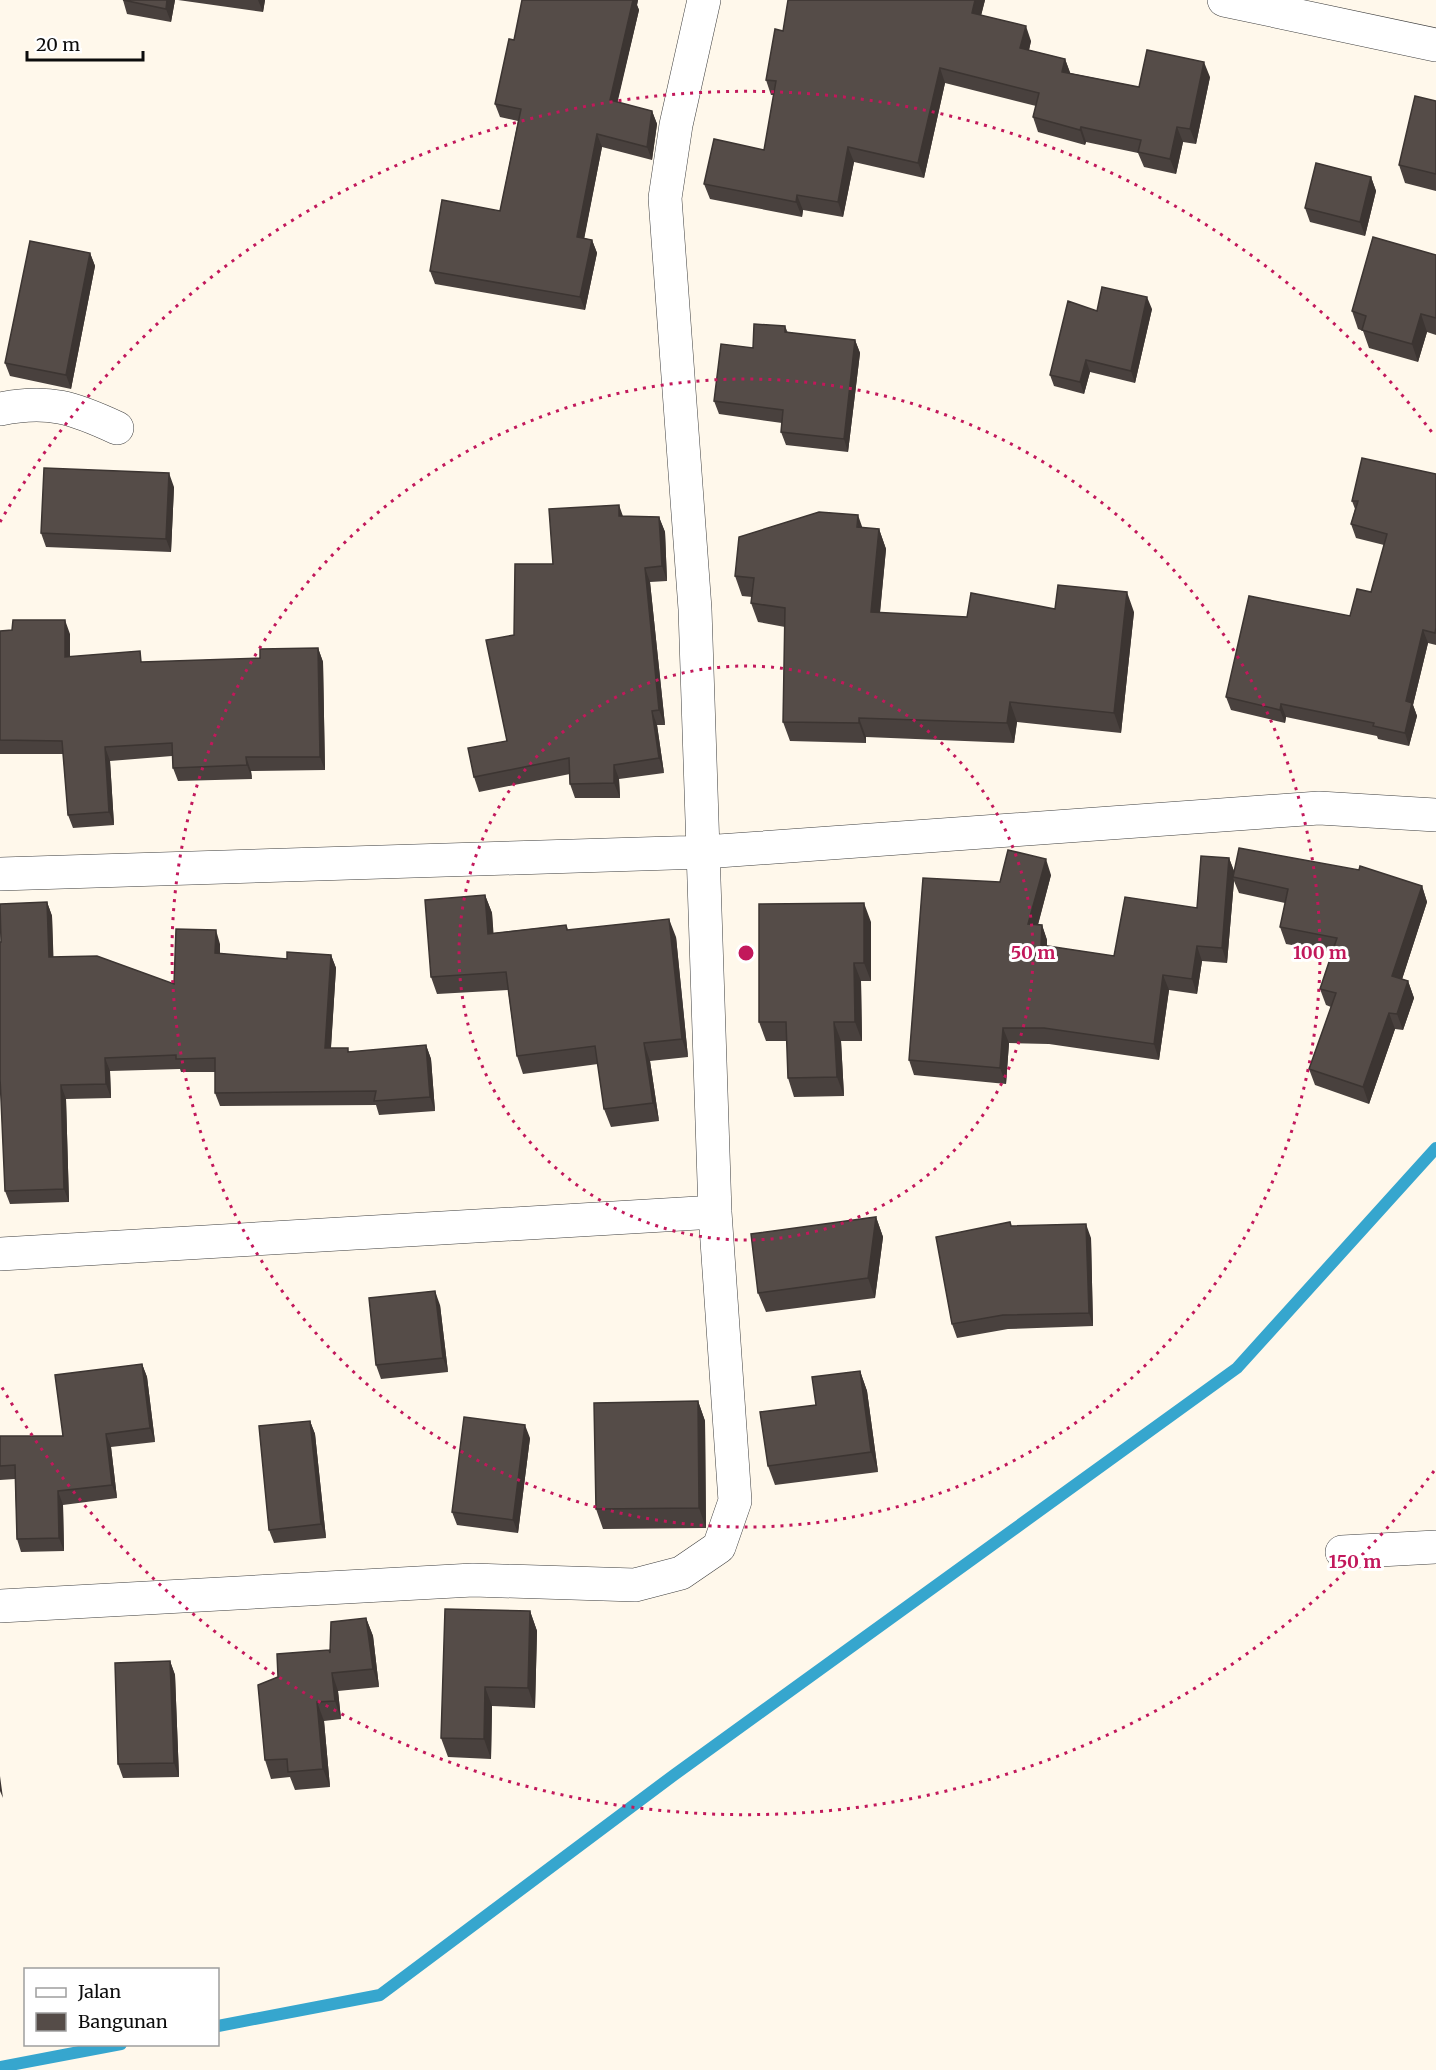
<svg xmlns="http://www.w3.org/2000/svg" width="1436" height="2070" viewBox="0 0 1436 2070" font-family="Merriweather,serif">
<rect width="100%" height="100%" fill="#fff8eb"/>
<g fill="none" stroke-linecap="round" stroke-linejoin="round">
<!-- stream -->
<path stroke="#36a6ce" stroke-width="12" d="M 218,2026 L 380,1995 L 674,1775 L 1237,1368 L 1436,1148
M 0,2067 L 121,2044"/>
<!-- minor casing -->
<g stroke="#3f3f3f" stroke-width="34">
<path id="minor" d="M 1224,0 L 1436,45
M 0,409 C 49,399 74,408 117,428
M 0,874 L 704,852 L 1319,808 L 1436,815
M 0,1254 L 715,1212
M 1342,1552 L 1436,1547
M 0,1606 L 473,1580 L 635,1585 L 681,1573 L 719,1547 L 735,1501 L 715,1212 L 695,609 L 665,198 L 676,125 L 704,0"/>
</g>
<!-- minor -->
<use href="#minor" stroke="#fff" stroke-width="33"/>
</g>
<!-- wall -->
<path fill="#49413e" d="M 123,0 L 175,0 L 171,22 L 127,14 Z
M 178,0 L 265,0 L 263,12 Z
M 522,0 L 638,0 L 637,5 L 639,10 L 617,102 L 652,111 L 657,124 L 652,160 L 602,147 L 584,238 L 592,240 L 597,253 L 585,310 L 435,284 L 430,271 L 500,211 L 518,121 L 500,117 L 495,104 L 514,40 Z
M 788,0 L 985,0 L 981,15 L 1031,41 L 1029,50 L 1065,59 L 1070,73 L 1139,87 L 1210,77 L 1196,144 L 1183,142 L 1176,174 L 1144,167 L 1138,153 L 1086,142 L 1085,145 L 1038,132 L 1033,117 L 1036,106 L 945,83 L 924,178 L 854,162 L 843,217 L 803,210 L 802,217 L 710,199 L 704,184 L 764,150 L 774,95 L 771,95 L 766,80 L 783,31 Z
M 1436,101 L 1436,191 L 1405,183 L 1399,165 Z
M 1371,177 L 1376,191 L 1365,236 L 1310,222 L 1305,208 Z
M 90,253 L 95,266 L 71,389 L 10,376 L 5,363 Z
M 1436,255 L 1436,335 L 1427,332 L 1418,362 L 1369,348 L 1363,331 L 1358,329 L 1352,311 Z
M 1152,309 L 1135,383 L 1090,372 L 1084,394 L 1054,386 L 1050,375 L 1097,311 Z
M 785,326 L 788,333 L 855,340 L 860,353 L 848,452 L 786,445 L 781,432 L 782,423 L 719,414 L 714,401 L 753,348 Z
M 1436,474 L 1436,645 L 1428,643 L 1413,705 L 1417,716 L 1409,746 L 1378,739 L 1377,736 L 1286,717 L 1285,723 L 1231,710 L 1226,697 L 1350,616 L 1371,592 L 1384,545 L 1356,538 L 1351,524 L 1355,509 L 1352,501 Z
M 174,487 L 171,552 L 46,547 L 41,533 Z
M 623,516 L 659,517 L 665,532 L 667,581 L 650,582 L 665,725 L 657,725 L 664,773 L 619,779 L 620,798 L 575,798 L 570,784 L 570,774 L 479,792 L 474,777 L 507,741 L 514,635 L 553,564 Z
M 862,528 L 879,529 L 886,549 L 880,613 L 967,617 L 1055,609 L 1134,612 L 1121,733 L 1017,722 L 1014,743 L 866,737 L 866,743 L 790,741 L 783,722 L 785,627 L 758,622 L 751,603 L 752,597 L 742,596 L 735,576 Z
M 0,631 L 70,634 L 70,657 L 144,662 L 260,658 L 318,648 L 323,662 L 325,770 L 251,771 L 252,779 L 178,781 L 173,768 L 172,756 L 110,761 L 114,825 L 73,828 L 68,815 L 63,754 L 0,754 Z
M 1229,858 L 1234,871 L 1422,886 L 1427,902 L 1402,979 L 1408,981 L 1414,998 L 1403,1030 L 1395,1029 L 1369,1104 L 1315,1085 L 1309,1069 L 1331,1007 L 1326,1005 L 1320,989 L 1332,952 L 1286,944 L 1280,927 L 1285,903 L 1239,893 L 1234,881 L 1227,963 L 1202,961 L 1197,994 L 1169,990 L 1159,1060 L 1049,1044 L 1009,1043 L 1006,1084 L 914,1075 L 909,1060 L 1000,882 L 1051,875 L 1038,925 L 1042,925 L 1047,940 L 1047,946 L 1114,956 L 1197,908 Z
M 485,895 L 492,913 L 493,933 L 566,925 L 568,930 L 676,937 L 688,1057 L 650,1061 L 659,1121 L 611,1127 L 604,1109 L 598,1064 L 523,1074 L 517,1056 L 508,990 L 437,994 L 431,977 Z
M 47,902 L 52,916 L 53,957 L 174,984 L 220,944 L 220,954 L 287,959 L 331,955 L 336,968 L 331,1048 L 350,1052 L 426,1045 L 431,1059 L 435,1111 L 379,1115 L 376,1105 L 220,1106 L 215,1093 L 215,1072 L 181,1072 L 180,1069 L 110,1071 L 111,1098 L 66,1099 L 69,1202 L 10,1204 L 5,1191 L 1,942 Z
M 871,922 L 871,981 L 861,981 L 862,1041 L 841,1041 L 844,1096 L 794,1097 L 788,1078 L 787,1041 L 766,1041 L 759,1022 Z
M 876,1217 L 883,1237 L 875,1298 L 766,1312 L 758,1293 Z
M 1011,1226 L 1091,1238 L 1093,1326 L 1008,1329 L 957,1338 L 952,1324 Z
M 440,1305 L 448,1372 L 381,1379 L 376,1365 Z
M 142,1364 L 147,1377 L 155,1442 L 111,1447 L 117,1498 L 63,1505 L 64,1551 L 21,1552 L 17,1539 L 15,1479 L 0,1480 L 0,1436 L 63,1436 Z
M 860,1371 L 867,1391 L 878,1472 L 775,1485 L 768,1466 L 816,1405 Z
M 698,1401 L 705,1421 L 706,1528 L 603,1529 L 596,1509 Z
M 310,1421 L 315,1434 L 326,1538 L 274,1543 L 269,1530 Z
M 530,1438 L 518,1533 L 457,1525 L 452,1512 Z
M 530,1611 L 537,1631 L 535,1708 L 492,1706 L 491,1759 L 448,1757 L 441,1738 Z
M 366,1618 L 373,1636 L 379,1687 L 338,1691 L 341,1719 L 324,1721 L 330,1787 L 295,1790 L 290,1777 L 271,1779 L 265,1760 L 278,1677 L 329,1650 Z
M 170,1661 L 175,1675 L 179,1777 L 123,1778 L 118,1764 Z"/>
<!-- shaded-wall -->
<path fill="#3c3532" d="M 167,0 L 175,0 L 171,22 L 166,9 Z
M 258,0 L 265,0 L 263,12 Z
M 632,0 L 638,0 L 637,5 L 639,10 L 615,113 L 610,100 Z
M 975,0 L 985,0 L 978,28 L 972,13 Z
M 1026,26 L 1031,41 L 1026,63 L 1020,48 Z
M 1065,59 L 1071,75 L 1062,72 Z
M 1204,62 L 1210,77 L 1196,144 L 1190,129 Z
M 940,68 L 945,83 L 924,178 L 918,163 Z
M 652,111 L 657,124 L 652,160 L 647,147 Z
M 1081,127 L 1086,142 L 1085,145 L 1080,130 Z
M 1177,127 L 1183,142 L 1176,174 L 1170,159 Z
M 597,134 L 602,147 L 582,250 L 577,237 Z
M 848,147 L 854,162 L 843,217 L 838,202 Z
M 1371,177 L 1376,191 L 1365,236 L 1360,222 Z
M 797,195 L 803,210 L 802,217 L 796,202 Z
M 592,240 L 597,253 L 585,310 L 580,297 Z
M 90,253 L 95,266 L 71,389 L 66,375 Z
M 1147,297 L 1152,309 L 1135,383 L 1131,371 Z
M 1421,314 L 1427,332 L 1418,362 L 1412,344 Z
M 855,340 L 860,353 L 848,452 L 844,439 Z
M 1086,360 L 1090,372 L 1084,394 L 1080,382 Z
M 169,473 L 174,487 L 171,552 L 166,539 Z
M 619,505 L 624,519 L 619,516 Z
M 858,515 L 865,535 L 857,527 Z
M 659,517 L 665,532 L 667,581 L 662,566 Z
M 879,529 L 886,549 L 878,632 L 871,612 Z
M 645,568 L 650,582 L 665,725 L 659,710 Z
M 1127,592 L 1134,612 L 1121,733 L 1114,713 Z
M 65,620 L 70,634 L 70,671 L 65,657 Z
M 1423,630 L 1428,643 L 1413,705 L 1417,716 L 1409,746 L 1405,733 L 1406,701 Z
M 318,648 L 323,662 L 325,770 L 320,757 Z
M 1010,702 L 1017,722 L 1014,743 L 1007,723 Z
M 1281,704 L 1286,717 L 1285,723 L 1280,710 Z
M 652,711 L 657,725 L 664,773 L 659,758 Z
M 859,718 L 866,737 L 866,743 L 859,723 Z
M 105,747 L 110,761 L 114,825 L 109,812 Z
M 246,757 L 251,771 L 252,779 L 247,765 Z
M 614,765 L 619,779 L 620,798 L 614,783 Z
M 1229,858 L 1235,874 L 1233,877 L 1234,881 L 1227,963 L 1222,948 Z
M 1046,859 L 1051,875 L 1034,939 L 1028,924 Z
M 1422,886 L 1427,902 L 1398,992 L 1392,976 Z
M 485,895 L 492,913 L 495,952 L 488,934 Z
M 47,902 L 52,916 L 54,971 L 49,957 Z
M 864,903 L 871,922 L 871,981 L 864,963 Z
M 669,919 L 676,937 L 688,1057 L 682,1039 Z
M 1042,925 L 1047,940 L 1046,961 L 1041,945 Z
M 216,930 L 220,944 L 220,967 L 215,953 Z
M 1197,946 L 1202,961 L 1197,994 L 1192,979 Z
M 331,955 L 336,968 L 330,1061 L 325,1048 Z
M 854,963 L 861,981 L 862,1041 L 855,1022 Z
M 1163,975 L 1169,990 L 1159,1060 L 1154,1044 Z
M 1408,981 L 1414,998 L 1403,1030 L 1397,1014 Z
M 1389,1013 L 1395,1029 L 1369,1104 L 1363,1087 Z
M 834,1022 L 841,1041 L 844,1096 L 837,1077 Z
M 1003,1028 L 1009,1043 L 1006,1084 L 1000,1068 Z
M 644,1043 L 650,1061 L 659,1121 L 653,1103 Z
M 426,1045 L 431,1059 L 435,1111 L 430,1097 Z
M 105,1058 L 110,1071 L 111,1098 L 106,1084 Z
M 61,1085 L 66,1099 L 69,1202 L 64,1189 Z
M 876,1217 L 883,1237 L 875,1298 L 868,1278 Z
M 1086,1224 L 1091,1238 L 1093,1326 L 1089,1313 Z
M 435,1291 L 440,1305 L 448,1372 L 443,1358 Z
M 142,1364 L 147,1377 L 155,1442 L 150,1428 Z
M 860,1371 L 867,1391 L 878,1472 L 871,1452 Z
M 698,1401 L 705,1421 L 706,1528 L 699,1508 Z
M 310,1421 L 315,1434 L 326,1538 L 321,1524 Z
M 525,1425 L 530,1438 L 518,1533 L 513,1520 Z
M 106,1434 L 111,1447 L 117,1498 L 112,1485 Z
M 58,1491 L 63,1505 L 64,1551 L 59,1538 Z
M 530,1611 L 537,1631 L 535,1708 L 528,1688 Z
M 366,1618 L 373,1636 L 379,1687 L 373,1669 Z
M 170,1661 L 175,1675 L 179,1777 L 174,1763 Z
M 332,1673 L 338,1691 L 341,1719 L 335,1701 Z
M 485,1687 L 492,1706 L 491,1759 L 484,1739 Z
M 317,1702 L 324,1721 L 330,1787 L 323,1769 Z
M 0,1776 L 3,1798 L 0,1791 Z"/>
<!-- building -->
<path fill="#554c48" stroke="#3c3532" stroke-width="1.5" d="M 123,0 L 167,0 L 166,9 Z
M 522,0 L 633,0 L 610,100 L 652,111 L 647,147 L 597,134 L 577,237 L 592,240 L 580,297 L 430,271 L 442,200 L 500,211 L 521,109 L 495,104 L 509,39 L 514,40 Z
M 788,0 L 975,0 L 972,13 L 1026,26 L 1020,48 L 1065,59 L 1062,72 L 1139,87 L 1147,50 L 1204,62 L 1190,129 L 1177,127 L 1170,159 L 1138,152 L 1141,140 L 1081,127 L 1080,130 L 1033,117 L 1039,93 L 940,68 L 918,163 L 848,147 L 838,202 L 797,195 L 796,202 L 704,184 L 714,139 L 764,150 L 776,81 L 766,80 L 775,29 L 783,31 Z
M 1415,96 L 1436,101 L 1436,174 L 1399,165 Z
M 1316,163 L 1371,177 L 1360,222 L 1305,208 Z
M 1373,237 L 1436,255 L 1436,318 L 1421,314 L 1412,344 L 1362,330 L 1366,316 L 1352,311 Z
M 30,241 L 90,253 L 66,375 L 5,363 Z
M 1102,287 L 1147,297 L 1131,371 L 1086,360 L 1080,382 L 1050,375 L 1068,301 L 1097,311 Z
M 754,324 L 785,326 L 785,332 L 855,340 L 844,439 L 781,432 L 783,410 L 714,401 L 721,344 L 753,348 Z
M 1362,458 L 1436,474 L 1436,628 L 1435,633 L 1423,630 L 1406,701 L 1412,703 L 1405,733 L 1373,726 L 1374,723 L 1281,704 L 1280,710 L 1226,697 L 1249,596 L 1350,616 L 1357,589 L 1371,592 L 1387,534 L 1351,524 L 1358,501 L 1352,501 Z
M 44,468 L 169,473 L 166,539 L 41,533 Z
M 619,505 L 619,516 L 659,517 L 662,566 L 645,568 L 659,710 L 652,711 L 659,758 L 614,765 L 614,783 L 570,784 L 569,758 L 474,777 L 468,748 L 507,741 L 486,640 L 514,635 L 515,564 L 553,564 L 549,509 Z
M 819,512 L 858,515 L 857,527 L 879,529 L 871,612 L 967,617 L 971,593 L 1055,609 L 1058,585 L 1127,592 L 1114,713 L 1010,702 L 1007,723 L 859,718 L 859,723 L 783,722 L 785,608 L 751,603 L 754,578 L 735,576 L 739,537 Z
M 13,620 L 65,620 L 65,657 L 140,651 L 141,662 L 260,658 L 260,649 L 318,648 L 320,757 L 246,757 L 247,765 L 173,768 L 172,743 L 105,747 L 109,812 L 68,815 L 62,741 L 0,740 L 0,631 L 12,630 Z
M 1239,848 L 1359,870 L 1360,866 L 1422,886 L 1392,976 L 1408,981 L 1397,1014 L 1389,1013 L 1363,1087 L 1309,1069 L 1336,993 L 1320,989 L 1337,938 L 1280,927 L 1288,889 L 1233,877 Z
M 1008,850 L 1046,859 L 1028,924 L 1042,925 L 1041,945 L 1114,956 L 1125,897 L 1197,908 L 1201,856 L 1229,858 L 1222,948 L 1197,946 L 1192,979 L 1163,975 L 1154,1044 L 1044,1028 L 1003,1028 L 1000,1068 L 909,1060 L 923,878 L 1000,882 Z
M 485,895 L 488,934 L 566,925 L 567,930 L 669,919 L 682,1039 L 644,1043 L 653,1103 L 604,1109 L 595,1046 L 517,1056 L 506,972 L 431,977 L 425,900 Z
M 47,902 L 49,957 L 97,956 L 174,984 L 176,929 L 216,930 L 215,953 L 287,959 L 287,952 L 331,955 L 325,1048 L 348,1048 L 348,1052 L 426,1045 L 430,1097 L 374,1101 L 376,1091 L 215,1093 L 215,1058 L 176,1059 L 176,1055 L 105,1058 L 106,1084 L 61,1085 L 64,1189 L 5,1191 L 0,1077 L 0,942 L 1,942 L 0,904 Z
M 864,903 L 864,963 L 854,963 L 855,1022 L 834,1022 L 837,1077 L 788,1078 L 786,1022 L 759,1022 L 759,904 Z
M 876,1217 L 868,1278 L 758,1293 L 751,1234 Z
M 1010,1222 L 1011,1226 L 1086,1224 L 1089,1313 L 1003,1315 L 952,1324 L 936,1237 Z
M 435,1291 L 443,1358 L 376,1365 L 369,1298 Z
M 142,1364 L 150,1428 L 106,1434 L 112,1485 L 58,1491 L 59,1538 L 17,1539 L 15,1465 L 0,1466 L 0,1436 L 63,1436 L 55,1375 Z
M 860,1371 L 871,1452 L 768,1466 L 760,1412 L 816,1405 L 812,1377 Z
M 698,1401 L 699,1508 L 596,1509 L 594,1403 Z
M 464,1417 L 525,1425 L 513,1520 L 452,1512 Z
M 310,1421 L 321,1524 L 269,1530 L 259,1426 Z
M 445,1609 L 530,1611 L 528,1688 L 485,1687 L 484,1739 L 441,1738 Z
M 366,1618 L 373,1669 L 332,1673 L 335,1701 L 317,1702 L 323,1769 L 288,1772 L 287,1759 L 265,1760 L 258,1685 L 278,1677 L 277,1654 L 329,1650 L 330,1653 L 331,1622 Z
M 170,1661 L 174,1763 L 118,1764 L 115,1663 Z"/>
<!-- distance rings -->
<g fill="none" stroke="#c2185b" stroke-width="3" stroke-dasharray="3 6">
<circle cx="746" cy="953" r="287"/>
<circle cx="746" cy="953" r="574"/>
<path d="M1434 1471A861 861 0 0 1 0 1384M0 522A861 861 0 0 1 1434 435"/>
</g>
<circle cx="746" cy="953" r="9" fill="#c2185b" stroke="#fff" stroke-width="3"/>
<g font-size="18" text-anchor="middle" font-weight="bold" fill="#c2185b" stroke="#fff" stroke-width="6" stroke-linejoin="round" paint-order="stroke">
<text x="1033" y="959">50 m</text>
<text x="1320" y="959">100 m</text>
<text x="1355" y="1568">150 m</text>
</g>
<!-- legend -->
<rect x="24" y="1968" width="195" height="78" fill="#ffffff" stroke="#9e9e9e" stroke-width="1.5"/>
<rect x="36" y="1988" width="30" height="9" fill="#ffffff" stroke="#9e9e9e" stroke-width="1.5"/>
<text x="78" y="1998" font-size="18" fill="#0c0c0c">Jalan</text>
<rect x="36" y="2013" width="30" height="18" fill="#554c48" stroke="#9e9e9e" stroke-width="1.5"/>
<text x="78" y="2028" font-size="18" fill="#0c0c0c">Bangunan</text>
<!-- scale -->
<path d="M27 51v9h116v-9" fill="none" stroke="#0c0c0c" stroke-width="3"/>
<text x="36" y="51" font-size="18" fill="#0c0c0c" stroke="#ffffff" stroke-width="4.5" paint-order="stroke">20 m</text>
</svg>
